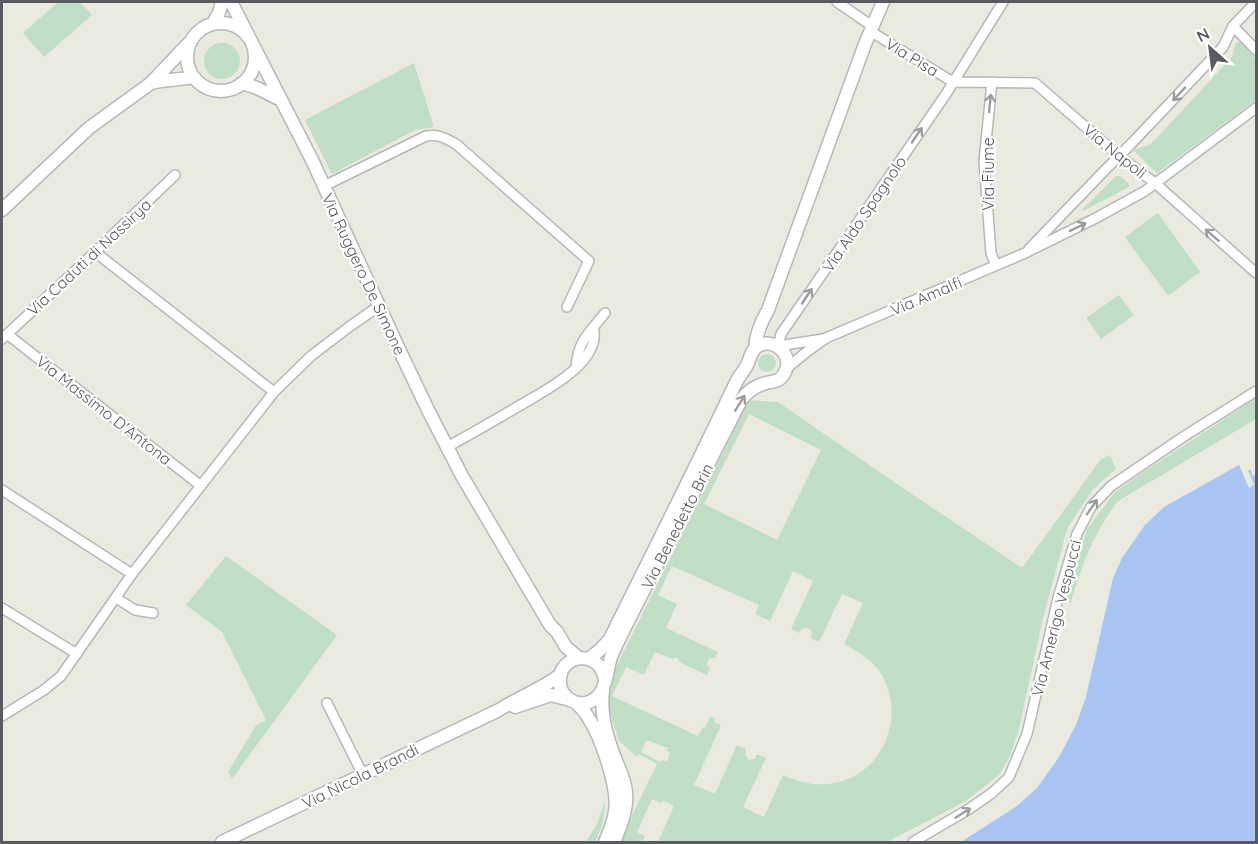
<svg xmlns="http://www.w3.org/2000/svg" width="1258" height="844" viewBox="0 0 1258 844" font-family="Quicksand,sans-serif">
<rect width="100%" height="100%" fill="#ebeae1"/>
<!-- green -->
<path fill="#c0dfc6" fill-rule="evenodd" d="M 58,2 L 80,2 L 92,15 L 44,57 L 23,33 Z
M 1240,42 L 1256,59 L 1256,100 L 1157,173 L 1133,150 L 1151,144 L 1232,57 L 1236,43 Z
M204 61a18 18 0 1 1 36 0a18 18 0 1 1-36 0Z
M 414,63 L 434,127 L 415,130 L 332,174 L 305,120 Z
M 1116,176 L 1120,176 L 1129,184 L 1129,187 L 1083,211 L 1083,209 Z
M 1158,213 L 1200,272 L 1168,296 L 1125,237 Z
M 1119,295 L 1134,315 L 1101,339 L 1086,318 Z
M758 363a9 9 0 1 1 18 0a9 9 0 1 1-18 0Z
M 1256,398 L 1256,419 L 1118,501 C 1093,534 1082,564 1071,603 L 1066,601 L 1087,529 L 1115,492 L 1142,473 Z
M 749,400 L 778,402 L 897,484 L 1022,568 L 1101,459 L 1110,455 L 1116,469 L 1093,489 L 1067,529 L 1043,618 L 1019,729 L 1010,756 L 1000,774 L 966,801 L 887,842 L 658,842 L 674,806 L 663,800 L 661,803 L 652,799 L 637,832 L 645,836 L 642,842 L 619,842 L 657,764 L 639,754 L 637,757 L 619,741 L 607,704 L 615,669 ZM 749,414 L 821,450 L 777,540 L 704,504 ZM 672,566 L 759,605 L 755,614 L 770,621 L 793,571 L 813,581 L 791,629 L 799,633 L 802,629 L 809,628 L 812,632 L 811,638 L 819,642 L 842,594 L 863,603 L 844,644 C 858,652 871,659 880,672 C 889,686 893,704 891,721 C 883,775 831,799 783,775 L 764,817 L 743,807 L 766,758 L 757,754 L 754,759 L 749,760 L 745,755 L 746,749 L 737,745 L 715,794 L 694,785 L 721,725 L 714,722 L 715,719 L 710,716 L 705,728 L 703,727 L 698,736 L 612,696 L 626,667 L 644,675 L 655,652 L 673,659 L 675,657 L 680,660 L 679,662 L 707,675 L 710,669 L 707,665 L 707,662 L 710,658 L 715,658 L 718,652 L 666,628 L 677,604 L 658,595 ZM 646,740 L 668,748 L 667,751 L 670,753 L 667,762 L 662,760 L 660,762 L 641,752 Z
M 226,556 L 337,635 L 232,779 L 228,772 L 256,725 L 266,720 L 222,632 L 186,605 Z
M 605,801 C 605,817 602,828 595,842 L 586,842 L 597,824 Z"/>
<!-- water -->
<path fill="#a8c5f3" d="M 1239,465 L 1249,488 L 1254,485 L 1248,470 L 1251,470 L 1252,476 L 1256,475 L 1256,842 L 961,842 L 1017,806 L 1037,788 L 1059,757 L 1076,725 L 1086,697 L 1113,578 L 1122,558 L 1145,525 L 1164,507 Z"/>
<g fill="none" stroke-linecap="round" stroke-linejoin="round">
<!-- minor casing -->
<g stroke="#b7b7bc" stroke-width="12">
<path id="minor" d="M 837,2 L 872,26
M 1233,26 L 1256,50
M 870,31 L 953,82
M 953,82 L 1035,83 L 1119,156 L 1155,183 L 1256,273
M 992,82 L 984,161 L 991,253 L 996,265
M 324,186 L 426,136 C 439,134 445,138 456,144 L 589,261 L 567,307
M 1029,249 L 1105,170 L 1131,144 L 1223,47 L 1233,26 L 1256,2
M 95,252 L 274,392
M 7,334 L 201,486
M 2,339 L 95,252 L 175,175
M 823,339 L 778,346 L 781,334 L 946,94 L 1003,2
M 576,367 C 578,341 589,333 605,313
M 787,368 L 809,350 L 826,338 L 1025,253 L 1096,218 L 1145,191 L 1256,108
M 447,447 C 471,434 495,420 519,406 C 541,393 566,380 583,361 C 591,351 597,339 593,328
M 2,490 L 132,574
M 116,598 L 135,610 L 153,613
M 2,608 L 77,654
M 327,703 L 363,775
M 2,716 L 44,690 L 61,676 L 132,574 L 274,392 L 311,356 L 349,327 L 379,306
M 913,842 L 969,809 L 992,793 L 1009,777 L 1027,734 L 1058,598 L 1077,534 L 1091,507 L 1111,486 L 1183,437 L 1256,391"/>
</g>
<!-- tertiary casing -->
<g stroke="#b7b7bc" stroke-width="15">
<path id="tertiary" d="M 231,2 L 312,160 L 397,345 L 428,410 L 462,476 L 550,625 L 557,632 L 566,647 L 579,658
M 213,23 L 219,13 L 222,2
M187 57a34 34 0 1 1 68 0a34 34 0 1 1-68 0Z
M 151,83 C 165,79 180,80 194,77
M 242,83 L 257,88 L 281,100
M 2,210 L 89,128 L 151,83 L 189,43
M 755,348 C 756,334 761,322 768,310 L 865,44 L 883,2
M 588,659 L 600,650 L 610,639 C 649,560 689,481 727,401 C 731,393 735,384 739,377 C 742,373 745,369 747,365 C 751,358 750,351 758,346 C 774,337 794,355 785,372 C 779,384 773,380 763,384 C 753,387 747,392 741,400 L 625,627 C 620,637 615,647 611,657 C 606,673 607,698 586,703 C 580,704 574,703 569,699 C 564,695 560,690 560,683 C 557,653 602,648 605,681
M 603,691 C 600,713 607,738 615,758 C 621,773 628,787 626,803 C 625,817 619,830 614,842
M 576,703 C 581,707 585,712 588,717 C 601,737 619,788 615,811 C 614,822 609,832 605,842
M 515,707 L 551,695 L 570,700
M 222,842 L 499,710 C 519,697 542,689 560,675"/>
</g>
<!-- minor -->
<use href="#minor" stroke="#fff" stroke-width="9"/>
<!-- tertiary -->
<use href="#tertiary" stroke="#fff" stroke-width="12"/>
</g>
<!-- one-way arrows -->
<defs><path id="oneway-shaft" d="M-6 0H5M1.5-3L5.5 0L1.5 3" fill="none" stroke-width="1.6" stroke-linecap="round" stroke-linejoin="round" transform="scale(1.5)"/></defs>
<g stroke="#9c9da0">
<use href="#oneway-shaft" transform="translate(1179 94) rotate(133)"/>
<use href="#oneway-shaft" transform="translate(990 103) rotate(-84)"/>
<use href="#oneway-shaft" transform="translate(917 135) rotate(-56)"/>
<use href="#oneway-shaft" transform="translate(1078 227) rotate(-26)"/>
<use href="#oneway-shaft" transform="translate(1212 235) rotate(-139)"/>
<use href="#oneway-shaft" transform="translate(807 296) rotate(-56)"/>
<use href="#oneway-shaft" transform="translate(740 403) rotate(-58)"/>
<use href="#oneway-shaft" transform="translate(1092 507) rotate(-55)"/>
<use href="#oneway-shaft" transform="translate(963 813) rotate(-32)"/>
</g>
<g text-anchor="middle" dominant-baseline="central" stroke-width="4.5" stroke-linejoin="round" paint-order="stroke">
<!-- street labels -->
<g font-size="16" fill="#5a5b60" stroke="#fff">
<text transform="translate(912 57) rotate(31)">Via Pisa</text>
<text transform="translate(1115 151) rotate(39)">Via Napoli</text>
<text transform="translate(988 174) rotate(-90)">Via Fiume</text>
<text transform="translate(864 214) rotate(-56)">Via Aldo Spagnolo</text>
<text transform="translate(89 257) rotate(-43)">Via Caduti di Nassirya</text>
<text transform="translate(364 274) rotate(65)">Via Ruggero De Simone</text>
<text transform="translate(926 296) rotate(-23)">Via Amalfi</text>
<text transform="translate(104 410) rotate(38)">Via Massimo D'Antona</text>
<text transform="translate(677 526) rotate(-63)">Via Benedetto Brin</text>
<text transform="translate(1056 618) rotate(-76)">Via Amerigo Vespucci</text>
<text transform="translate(360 776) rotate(-26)">Via Nicola Brandi</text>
</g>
</g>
<!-- border -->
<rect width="1258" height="844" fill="none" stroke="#5a5b60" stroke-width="6"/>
<!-- north arrow -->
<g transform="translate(1210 48) rotate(332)" stroke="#ffffff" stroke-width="4.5" paint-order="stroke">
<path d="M0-4.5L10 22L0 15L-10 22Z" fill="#5a5b60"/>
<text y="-9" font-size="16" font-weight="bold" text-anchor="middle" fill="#5a5b60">N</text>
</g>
</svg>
